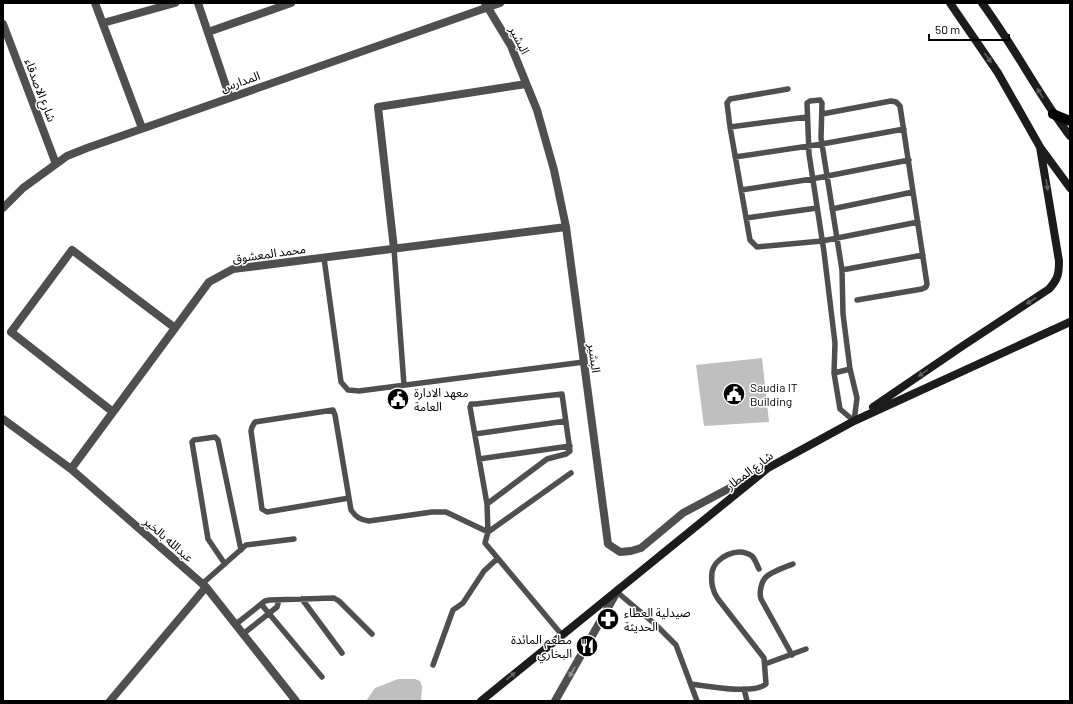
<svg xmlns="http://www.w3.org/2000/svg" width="1073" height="704" viewBox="0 0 1073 704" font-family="Barlow,'Noto Sans Arabic',sans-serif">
<rect width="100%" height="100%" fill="#fff"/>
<!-- building -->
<path fill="#bfbfbf" d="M 762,358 L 769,422 L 704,426 L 696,365 Z
M 398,679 L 415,679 L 420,681 L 422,686 L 421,701 L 366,701 L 375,688 Z"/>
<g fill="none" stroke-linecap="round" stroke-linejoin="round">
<!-- primary casing -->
<g stroke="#dbdbdb" stroke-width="11">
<path id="primary" d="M 1053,114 L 1070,121"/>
</g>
<!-- service -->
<path stroke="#4f4f4f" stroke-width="5.5" d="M 788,89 L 730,99 L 727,103 L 730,127 L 807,117
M 820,100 L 822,103 L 821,138 L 842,270 L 843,314 L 850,369 L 857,398 L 854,421 L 840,409 L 834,373 L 835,343 L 824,252 L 809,154 L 807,103 L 810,101 Z
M 822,114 L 891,101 L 896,102 L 900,106 L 927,284 L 926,287 L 922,289 L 857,300
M 730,127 L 750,240 L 757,247 L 822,241 L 918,222
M 735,157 L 822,144 L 904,129
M 741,190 L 812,179 L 909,160
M 832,209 L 913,192
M 746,218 L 817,208
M 394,249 L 404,385
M 324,258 L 341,382 L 348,390 L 359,391 L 584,362
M 842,270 L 923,255
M 834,373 L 850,369
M 475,434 L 566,421
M 479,459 L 570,446
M 349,498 L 267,512 L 262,509 L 251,431 L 252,427 L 255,422 L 333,410 L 335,415 L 351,510 C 356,517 360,520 369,521 L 432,512 L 446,512 L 488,532 L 571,473
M 487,504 L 547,459 L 566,454 L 570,451 L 562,394 L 476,404 L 471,404 L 470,407 L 487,504 L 488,532 L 485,543 L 562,635
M 225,564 L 208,539 L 192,442 L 194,440 L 215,437 L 218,440 L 241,550
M 202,584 L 246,545 L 294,539
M 617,592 L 656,625 L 676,645 L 697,701
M 302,599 L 342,653
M 261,604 L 322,677
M 236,624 L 265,601 L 270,600 L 334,598 L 339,601 L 372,634
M 243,634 L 277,607 L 279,600
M 792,655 L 761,599 C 759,593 761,582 766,577 C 771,572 785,567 793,564
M 765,664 L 806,649
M 433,665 L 453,610 L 463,603 L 484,571 L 497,559
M 691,684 C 707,686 754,695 766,684 L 764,658 L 718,599 C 712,590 711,583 712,572 C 715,557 738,546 752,556 C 755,559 757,565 759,569
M 744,689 L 747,701"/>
<!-- minor -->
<path stroke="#4f4f4f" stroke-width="8" d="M 95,3 L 142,128
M 198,3 L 230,98
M 485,3 L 511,46 L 537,110 L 554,170 L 566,227 L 608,544 L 620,552 L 631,551 L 641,548 L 683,513 L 758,473
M 103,23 L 175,3
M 3,24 L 56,164
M 208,32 L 291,3
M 3,208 L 23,188 L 67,156 L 87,148 L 500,3
M 394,249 L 378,107 L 526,84
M 113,412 L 11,332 L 72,250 L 175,328
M 3,419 L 71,469 L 206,587 L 296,701
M 71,469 L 209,282 L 233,269 L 566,227
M 110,701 L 206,587
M 555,701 L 618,590"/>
<!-- secondary -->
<path stroke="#1c1c1c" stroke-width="8" d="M 950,3 L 998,73 L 1040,147 L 1070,188
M 982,3 C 1014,46 1038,94 1070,136
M 873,407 L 964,345 L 1049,289 C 1058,279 1059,274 1059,261 L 1040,147
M 481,701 L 768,468 L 854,421 L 1070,322"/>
<!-- primary -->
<use href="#primary" stroke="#000" stroke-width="10"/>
</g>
<!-- one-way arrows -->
<defs><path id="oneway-solid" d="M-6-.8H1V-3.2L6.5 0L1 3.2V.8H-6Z"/></defs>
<g fill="#606060">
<use href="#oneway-solid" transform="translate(988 58) rotate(55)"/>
<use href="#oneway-solid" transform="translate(1040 93) rotate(-122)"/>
<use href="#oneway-solid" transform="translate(1047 185) rotate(81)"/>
<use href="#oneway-solid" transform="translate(1031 301) rotate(147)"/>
<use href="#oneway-solid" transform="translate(923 373) rotate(145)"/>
<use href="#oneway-solid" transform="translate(511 676) rotate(-40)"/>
</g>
<use fill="#959595" href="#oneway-solid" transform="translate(572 672) rotate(120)"/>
<!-- icons -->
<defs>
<g id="civic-disc" transform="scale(1.15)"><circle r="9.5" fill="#000" stroke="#fff"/><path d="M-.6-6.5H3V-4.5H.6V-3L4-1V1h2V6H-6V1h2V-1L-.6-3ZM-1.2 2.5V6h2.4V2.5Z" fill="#fff"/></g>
<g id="pharmacy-disc" transform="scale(1.15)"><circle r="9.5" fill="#000" stroke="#fff"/><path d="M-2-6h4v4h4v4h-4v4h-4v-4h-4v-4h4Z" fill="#fff"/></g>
<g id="restaurant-disc" transform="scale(1.15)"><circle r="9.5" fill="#000" stroke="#fff"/><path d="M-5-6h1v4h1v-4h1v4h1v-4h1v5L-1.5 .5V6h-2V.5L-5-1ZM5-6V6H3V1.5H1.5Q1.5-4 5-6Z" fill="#fff"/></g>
</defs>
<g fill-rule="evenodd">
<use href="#civic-disc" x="734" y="394"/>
<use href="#civic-disc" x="398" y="399"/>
<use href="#pharmacy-disc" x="608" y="619"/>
<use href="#restaurant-disc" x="587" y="646"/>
</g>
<g text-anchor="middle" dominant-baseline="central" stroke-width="3" stroke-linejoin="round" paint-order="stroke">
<!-- street labels -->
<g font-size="12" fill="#000" stroke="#fff">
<text transform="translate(520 40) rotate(63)">البشير</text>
<text transform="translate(240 81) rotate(-19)">المدارس</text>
<text transform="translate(41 90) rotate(69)">شارع الاصدقاء</text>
<text transform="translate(269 253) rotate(-8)">محمد المعشوق</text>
<text transform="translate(595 358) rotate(82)">البشير</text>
<text transform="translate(749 470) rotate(-37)">شارع المطار</text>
<text transform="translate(169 539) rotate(41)">عبدالله بالخير</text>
</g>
<!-- poi labels -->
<g font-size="12" fill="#000" stroke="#fff" text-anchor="start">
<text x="750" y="387">Saudia IT<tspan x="750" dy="14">Building</tspan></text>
<text x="414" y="392">معهد الادارة<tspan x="414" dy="14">العامة</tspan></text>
<text x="624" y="612">صيدلية العطاء<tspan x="624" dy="14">الحديثة</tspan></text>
<text x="572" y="639" text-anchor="end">مطعم المائدة<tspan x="572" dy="14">البخاري</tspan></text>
</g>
</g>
<!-- border -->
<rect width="1073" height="704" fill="none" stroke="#000000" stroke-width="8"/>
<!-- scale -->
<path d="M929 34v6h80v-6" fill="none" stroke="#000000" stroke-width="2"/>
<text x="935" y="34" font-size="12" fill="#000000" stroke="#ffffff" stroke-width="3" paint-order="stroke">50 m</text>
</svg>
